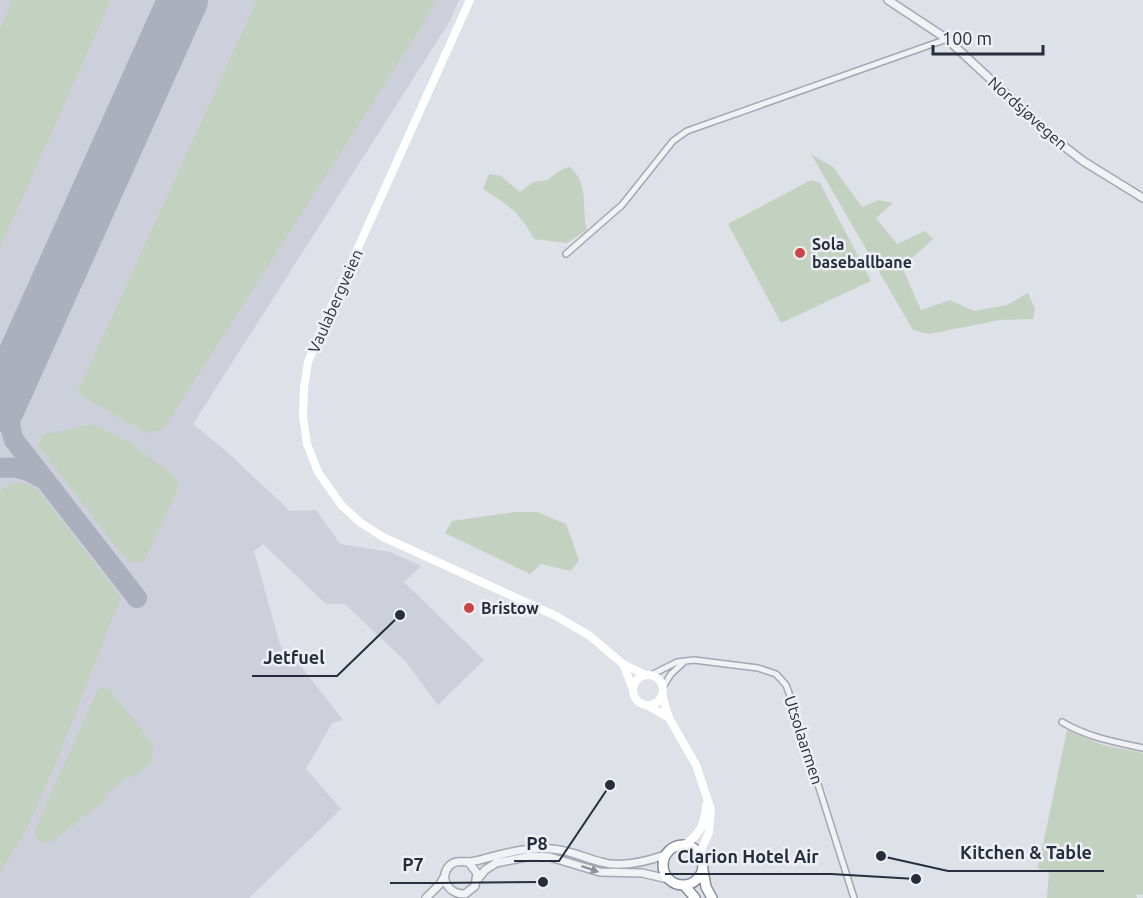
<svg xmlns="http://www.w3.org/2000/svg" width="1143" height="898" viewBox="0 0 1143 898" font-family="Ubuntu,sans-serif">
<rect width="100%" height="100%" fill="#dfe1e8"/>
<!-- built -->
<path fill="#cdd0da" d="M 0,0 L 459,0 L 450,21 L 193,424 L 227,452 L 290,511 L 316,510 L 340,544 L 390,552 L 421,566 L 404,582 L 484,660 L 438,705 L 406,662 L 345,604 L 326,604 L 263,544 L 254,551 L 280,645 L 290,659 L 293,656 L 343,720 L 332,723 L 306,769 L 341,809 L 249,898 L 0,898 Z"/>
<!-- green -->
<path fill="#c2d1c0" d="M 12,0 L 111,0 L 0,248 L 0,29 Z
M 257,0 L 436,0 L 427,18 L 163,430 L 146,433 L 77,393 Z
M 811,154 L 833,167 L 862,207 L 879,200 L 893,203 L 876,218 L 897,244 L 925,231 L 933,239 L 902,267 L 921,310 L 950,300 L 974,311 L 1007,305 L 1028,293 L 1035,309 L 1033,319 L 1000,320 L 929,334 L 913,330 Z
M 570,167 C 590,185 581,208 587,230 L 567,243 L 534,239 C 519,211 509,206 483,189 L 489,174 L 501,176 L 520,192 L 533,182 L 547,180 L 562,169 Z
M 811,180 L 820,183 L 871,281 L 781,323 L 728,224 Z
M 93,424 L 131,443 L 177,478 L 177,492 L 144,561 L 132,563 L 120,552 L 38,445 L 43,435 Z
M 17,482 L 30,484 L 39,491 L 121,598 C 89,673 64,752 28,825 C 20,842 9,857 0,873 L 0,494 L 3,488 Z
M 515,512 L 537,512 L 566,524 L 579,560 L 571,571 L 541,564 L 530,574 L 445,533 L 452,521 Z
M 105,687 L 111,691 L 153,744 L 151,763 L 135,776 L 127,777 L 107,793 L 103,802 L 51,842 L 44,843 L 36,839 L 34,831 L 98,689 Z
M 1067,730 L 1103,745 L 1143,753 L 1143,895 L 1136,894 L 1137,898 L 1047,898 L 1049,873 L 1038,868 Z"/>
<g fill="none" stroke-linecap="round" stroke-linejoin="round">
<!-- taxiway -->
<path stroke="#acb0bc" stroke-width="20" d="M 18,368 C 12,391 5,417 14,440 L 137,598
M 0,468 C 15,466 28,469 41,478"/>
<!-- runway -->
<path stroke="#acb0bc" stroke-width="50" d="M 0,407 L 183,0"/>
<!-- minor casing -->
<g stroke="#a4a7b2" stroke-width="8">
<path id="minor" d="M 566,254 L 622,205 L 673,141 L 687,131 L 947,39
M 651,675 L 677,662 L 694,660 L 758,668 L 776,674 L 786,685 L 789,693 L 854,898
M 663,687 L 671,674 L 684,662
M 1062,722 C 1087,737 1115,742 1143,748"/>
</g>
<!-- tertiary casing -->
<g stroke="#a4a7b2" stroke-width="10">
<path id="tertiary" d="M 888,0 L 947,39 L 1056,140 L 1083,161 L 1143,198
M 469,863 L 477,873 L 475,886 L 465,894 C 450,895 438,879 449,866 C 457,858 466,864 475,861 C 501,855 525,846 552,849 C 570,850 584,858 601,862 C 621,868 645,862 665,855
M 478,879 L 485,870 L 496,863 L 531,856 L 550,857 L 600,872 L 642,873 L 668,879
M 426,898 L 440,884 L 444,877"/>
</g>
<!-- trunk casing -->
<g stroke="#868c9e" stroke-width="12">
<path id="trunk" d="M663 865a20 20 0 1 1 40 0a20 20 0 1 1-40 0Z
M 703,870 L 706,887 L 712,898
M 684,885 L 695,898"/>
</g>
<!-- minor -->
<use href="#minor" stroke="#f1f2f6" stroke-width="5"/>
<!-- tertiary -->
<use href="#tertiary" stroke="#f1f2f6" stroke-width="7"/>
<!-- secondary -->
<path stroke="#fff" stroke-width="8" d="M 470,0 L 328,314 L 308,362 L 304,388 L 303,417 L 307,444 L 318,472 L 342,506 L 361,523 L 383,537 L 556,616 L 590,636 L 623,664 L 646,675
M 623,664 L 633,689
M633 690a15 15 0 1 1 30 0a15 15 0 1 1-30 0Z
M 662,695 L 669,718 L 696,765 L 711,810 L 709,832 L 700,853
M 647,705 L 669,718
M 686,844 C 701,833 705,823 706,805"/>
<!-- trunk -->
<use href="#trunk" stroke="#fff" stroke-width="9"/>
</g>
<!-- one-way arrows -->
<defs><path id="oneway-solid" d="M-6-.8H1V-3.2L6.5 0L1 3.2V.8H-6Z" transform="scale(1.5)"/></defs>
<use fill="#8c909a" href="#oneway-solid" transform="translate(590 869) rotate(19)"/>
<!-- markers -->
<g fill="#cb4548" stroke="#eef0f5" stroke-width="2">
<circle cx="800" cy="253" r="6"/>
<circle cx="469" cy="608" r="6"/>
</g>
<g text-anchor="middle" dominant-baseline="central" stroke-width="5" stroke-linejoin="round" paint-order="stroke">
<!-- street labels -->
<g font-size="16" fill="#282d3e" stroke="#eef0f5">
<text transform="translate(1028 113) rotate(42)">Nordsjøvegen</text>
<text transform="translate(335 301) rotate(-66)">Vaulabergveien</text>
<text transform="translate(804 740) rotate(72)">Utsolaarmen</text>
</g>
<!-- poi labels -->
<g font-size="16" font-weight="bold" fill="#282d3e" stroke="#eef0f5" text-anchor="start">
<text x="812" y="244">Sola<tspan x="812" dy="18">baseballbane</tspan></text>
<text x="481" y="608">Bristow</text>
</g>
</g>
<!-- callouts -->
<path fill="none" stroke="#282d3e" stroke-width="2" d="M400 615L337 676H252M610 785L559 861H514M881 856L948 871H1104M916 879L831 874H665M543 882L436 883H390"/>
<g fill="#282d3e" stroke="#eef0f5" stroke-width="2">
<circle cx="400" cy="615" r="6"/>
<circle cx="610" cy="785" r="6"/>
<circle cx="881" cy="856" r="6"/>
<circle cx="916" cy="879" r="6"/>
<circle cx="543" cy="882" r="6"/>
</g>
<g font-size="18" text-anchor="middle" font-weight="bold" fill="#282d3e" stroke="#eef0f5" stroke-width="5" stroke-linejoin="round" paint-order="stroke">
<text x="294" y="664">Jetfuel</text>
<text x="537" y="850">P8</text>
<text x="1026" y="859">Kitchen &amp; Table</text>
<text x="748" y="863">Clarion Hotel Air</text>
<text x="413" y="871">P7</text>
</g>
<!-- scale -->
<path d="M933 45v9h110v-9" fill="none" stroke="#282d3e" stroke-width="3"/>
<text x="942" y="45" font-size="18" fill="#282d3e" stroke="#eef0f5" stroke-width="4.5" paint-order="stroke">100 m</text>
</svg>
